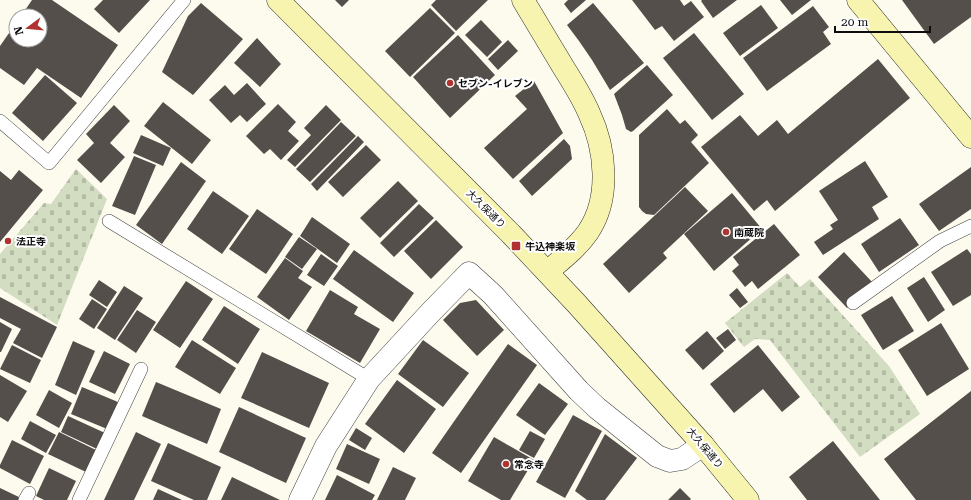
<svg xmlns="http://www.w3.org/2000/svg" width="971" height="500" viewBox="0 0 971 500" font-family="'Roboto Serif','Noto Sans JP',serif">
<defs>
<pattern id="cemetery-stones" width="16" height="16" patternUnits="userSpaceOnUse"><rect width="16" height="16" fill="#d3ddc1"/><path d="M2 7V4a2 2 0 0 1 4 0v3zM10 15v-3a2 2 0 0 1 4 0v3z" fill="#b4bca5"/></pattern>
</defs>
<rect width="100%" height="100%" fill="#fdfbee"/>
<!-- cemetery -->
<path fill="url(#cemetery-stones)" d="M 76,169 L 107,199 L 57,325 L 0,288 L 0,254 L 44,203 L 51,204 Z
M 787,273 L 800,287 L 810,279 L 889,366 L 920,414 L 860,457 L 770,340 L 755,339 L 744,347 L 725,323 Z"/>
<!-- building -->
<path fill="#544f4a" d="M 32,0 L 52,0 L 118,45 L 81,98 L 37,68 L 24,85 L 0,68 L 0,46 L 16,23 L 16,40 L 40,40 L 40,16 L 21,16 Z
M 103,0 L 150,0 L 119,33 L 94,9 Z
M 335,0 L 349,0 L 342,7 Z
M 436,0 L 488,0 L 456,31 L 431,5 Z
M 568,0 L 586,0 L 571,13 L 564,4 Z
M 632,0 L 680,0 L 684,6 L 691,1 L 704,17 L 674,41 L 662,26 L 655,30 Z
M 702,0 L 737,0 L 713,18 L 701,1 Z
M 780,0 L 811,0 L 792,15 Z
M 902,0 L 971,0 L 971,17 L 934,44 Z
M 201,3 L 243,39 L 193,95 L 162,72 L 188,16 Z
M 593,3 L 644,63 L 610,90 L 592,60 L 579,41 L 567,25 Z
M 761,5 L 778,28 L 740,56 L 723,33 Z
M 813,6 L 829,27 L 823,32 L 831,44 L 767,91 L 743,58 Z
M 430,8 L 455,33 L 410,77 L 385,51 Z
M 481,20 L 502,42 L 487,57 L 465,35 Z
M 694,33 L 744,94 L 712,120 L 663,58 Z
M 458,35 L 495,75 L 450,118 L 413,77 Z
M 257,38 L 281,64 L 260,87 L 234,63 Z
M 508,40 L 518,51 L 498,70 L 488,59 Z
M 878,59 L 910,98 L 775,211 L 767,200 L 754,211 L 701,147 L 740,115 L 758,136 L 777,120 L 788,134 Z
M 647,65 L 673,95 L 633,131 L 631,132 L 626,129 L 622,115 L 614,94 Z
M 45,75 L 77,103 L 43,141 L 12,113 Z
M 534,81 L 563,133 L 513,179 L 484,148 L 527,109 L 515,96 Z
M 247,83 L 266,104 L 247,122 L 240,115 L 231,123 L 209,100 L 225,85 L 234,95 Z
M 163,102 L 211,140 L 192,164 L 144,126 Z
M 278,104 L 296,122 L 288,131 L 299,141 L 281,160 L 270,149 L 264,154 L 246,136 Z
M 114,105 L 130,121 L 110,143 L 125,157 L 101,183 L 77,160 L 94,143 L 86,134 Z
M 326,105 L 341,120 L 295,167 L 287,160 L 311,135 L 304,128 Z
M 667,109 L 680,124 L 685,120 L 698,135 L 691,142 L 709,163 L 654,215 L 646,214 L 642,211 L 639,207 L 639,135 Z
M 341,122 L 356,136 L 310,182 L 296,169 Z
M 141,135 L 171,148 L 163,166 L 133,153 Z
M 358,136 L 364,142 L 317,191 L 311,184 Z
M 564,139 L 570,146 L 572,159 L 532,196 L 519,181 Z
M 366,145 L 381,160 L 343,197 L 328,182 Z
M 134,156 L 156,165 L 135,215 L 112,206 Z
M 865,161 L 888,197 L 872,207 L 879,219 L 823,255 L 814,242 L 833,229 L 830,225 L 838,220 L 819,191 Z
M 181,162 L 206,181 L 162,244 L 136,225 Z
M 971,167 L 971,209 L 939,231 L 919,204 Z
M 19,170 L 43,190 L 0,242 L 0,171 L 11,180 Z
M 398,181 L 418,201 L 380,238 L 360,218 Z
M 685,187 L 708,211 L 663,253 L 667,258 L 629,293 L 603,264 Z
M 213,191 L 249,216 L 222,254 L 187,229 Z
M 732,193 L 762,229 L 714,271 L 684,234 Z
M 419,204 L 434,218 L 394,257 L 380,243 Z
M 257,209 L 293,234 L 266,274 L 229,249 Z
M 312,217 L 350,244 L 337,263 L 300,236 Z
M 900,218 L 919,245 L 879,272 L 861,244 Z
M 436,220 L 463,247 L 431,279 L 404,251 Z
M 774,224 L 800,255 L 758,289 L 752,281 L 745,287 L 732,271 L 739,265 L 733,257 Z
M 299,237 L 317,249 L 302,269 L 285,257 Z
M 967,249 L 971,254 L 971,295 L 953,306 L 931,272 Z
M 354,250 L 414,293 L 393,322 L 333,279 Z
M 844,252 L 873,283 L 847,308 L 818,277 Z
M 321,254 L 338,266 L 324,286 L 307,275 Z
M 285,258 L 303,271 L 298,278 L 312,287 L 289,320 L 257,297 Z
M 924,277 L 945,310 L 928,322 L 907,288 Z
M 99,280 L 117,292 L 107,307 L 89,295 Z
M 186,281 L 213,299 L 180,348 L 153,330 Z
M 124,286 L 143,298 L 115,340 L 97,328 Z
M 737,288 L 748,302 L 740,308 L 729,295 Z
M 330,290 L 358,307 L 354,314 L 380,329 L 360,363 L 306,331 Z
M 892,296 L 914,331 L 883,350 L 861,315 Z
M 0,297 L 57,327 L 42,358 L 13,343 L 21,329 L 0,318 Z
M 92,299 L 107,309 L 94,329 L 79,319 Z
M 476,300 L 504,330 L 477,356 L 443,320 L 460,303 Z
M 224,306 L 260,329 L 238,364 L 202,340 Z
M 137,310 L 156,322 L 136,353 L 117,340 Z
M 0,322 L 12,329 L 1,352 L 0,352 Z
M 941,323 L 969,369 L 927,396 L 898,350 Z
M 728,329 L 736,340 L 725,349 L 716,338 Z
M 707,331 L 724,351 L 703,370 L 685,350 Z
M 192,340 L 236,368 L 220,394 L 175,367 Z
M 423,340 L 469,373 L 443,407 L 398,374 Z
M 73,341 L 95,351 L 76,395 L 55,385 Z
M 508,344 L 537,365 L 461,473 L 432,453 Z
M 12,345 L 41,360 L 30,383 L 0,369 Z
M 758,345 L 800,397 L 782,412 L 763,389 L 734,413 L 710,384 Z
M 104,351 L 130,364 L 115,394 L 89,382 Z
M 262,352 L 329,383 L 309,428 L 241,398 Z
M 0,375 L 27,391 L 8,422 L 0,417 Z
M 397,380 L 436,409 L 404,453 L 365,424 Z
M 156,382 L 221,409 L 207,444 L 142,416 Z
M 539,383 L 568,404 L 545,435 L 516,415 Z
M 82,387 L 118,402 L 107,429 L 71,414 Z
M 49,390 L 72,403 L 59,428 L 36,415 Z
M 971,391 L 971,500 L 916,500 L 884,459 Z
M 239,407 L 306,438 L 286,483 L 219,452 Z
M 573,415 L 602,431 L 565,498 L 536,482 Z
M 68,416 L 105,433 L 97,449 L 61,432 Z
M 30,421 L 56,435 L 46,453 L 21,439 Z
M 356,428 L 372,438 L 365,450 L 349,440 Z
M 530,431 L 545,439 L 534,458 L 519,450 Z
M 59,432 L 96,450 L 86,472 L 48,454 Z
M 136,432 L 161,444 L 134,500 L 104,500 Z
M 605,434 L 637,458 L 605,500 L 587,500 L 575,491 Z
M 494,437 L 534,460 L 510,500 L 501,500 L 468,481 Z
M 12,440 L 44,456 L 30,484 L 0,468 L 0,465 Z
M 833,441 L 880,500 L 807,500 L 789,477 Z
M 168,443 L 221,467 L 207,500 L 194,500 L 151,481 Z
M 347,444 L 380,459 L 369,484 L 336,469 Z
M 393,467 L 416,478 L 405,500 L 377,500 Z
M 49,468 L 76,481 L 67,500 L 44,500 L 36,496 Z
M 337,475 L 375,495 L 372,500 L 325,500 Z
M 232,477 L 280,500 L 221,500 Z
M 0,488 L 21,498 L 20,500 L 0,500 Z
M 680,488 L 691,499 L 690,500 L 668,500 Z
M 158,489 L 182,500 L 153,500 Z"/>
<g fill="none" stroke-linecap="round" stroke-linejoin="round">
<!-- lane casing -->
<g stroke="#404040" stroke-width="14">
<path id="lane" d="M 0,121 L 49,163 L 184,0
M 109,221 L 369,379
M 853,303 L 940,241 L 971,226
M 25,500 L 29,493
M 79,500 L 141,369"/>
</g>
<!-- street casing -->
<g stroke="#404040" stroke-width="23">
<path id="street" d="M 300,500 L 326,446 L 369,379 L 430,313 L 469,273 L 493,295 L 579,391 L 597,408 L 657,456 L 670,461 L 682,459 L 703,445"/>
</g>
<!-- secondary casing -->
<g stroke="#2f2f2f" stroke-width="23">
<path id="secondary" d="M 278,0 L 511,234 L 576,303 L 703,445 L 748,500
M 523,0 C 535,20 547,40 559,60 C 569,77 581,94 589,113 C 606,149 611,198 588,232 C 577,248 561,260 547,272
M 858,0 L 971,137"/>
</g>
<!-- lane -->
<use href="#lane" stroke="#fff" stroke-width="13"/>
<!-- street -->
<use href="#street" stroke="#fff" stroke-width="22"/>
<!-- secondary -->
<use href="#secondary" stroke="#f7f4af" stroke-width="22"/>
</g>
<!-- markers -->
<g fill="#b03332" stroke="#fff" stroke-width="1.5">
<circle cx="450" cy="83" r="4"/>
<circle cx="726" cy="232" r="4"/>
<circle cx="8" cy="241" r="4"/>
<rect x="511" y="241" width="10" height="10" rx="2"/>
<circle cx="506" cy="464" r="4"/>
</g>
<g text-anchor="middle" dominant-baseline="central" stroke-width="4" stroke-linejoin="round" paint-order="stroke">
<!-- poi labels -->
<g font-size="10" font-weight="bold" fill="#0d0d0d" stroke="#fff" text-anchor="start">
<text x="458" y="83">セブン-イレブン</text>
<text x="734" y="232">南蔵院</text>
<text x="16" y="241">法正寺</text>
<text x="525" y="246">牛込神楽坂</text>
<text x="514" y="464">常念寺</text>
</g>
<!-- street labels -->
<g font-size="10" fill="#0d0d0d" stroke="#fff">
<text transform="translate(486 209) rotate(45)">大久保通り</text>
<text transform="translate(705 448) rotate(50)">大久保通り</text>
</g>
</g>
<!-- north arrow -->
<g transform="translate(28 28) rotate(254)"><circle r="19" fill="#ffffff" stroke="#9e9e9e"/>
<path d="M0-3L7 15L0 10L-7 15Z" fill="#b03332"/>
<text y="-6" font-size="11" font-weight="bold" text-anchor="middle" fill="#0d0d0d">N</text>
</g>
<!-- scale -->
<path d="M835 26v6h95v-6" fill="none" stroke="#0d0d0d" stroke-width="2"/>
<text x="841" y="26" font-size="12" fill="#0d0d0d" stroke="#ffffff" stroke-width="3" paint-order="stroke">20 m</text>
</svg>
